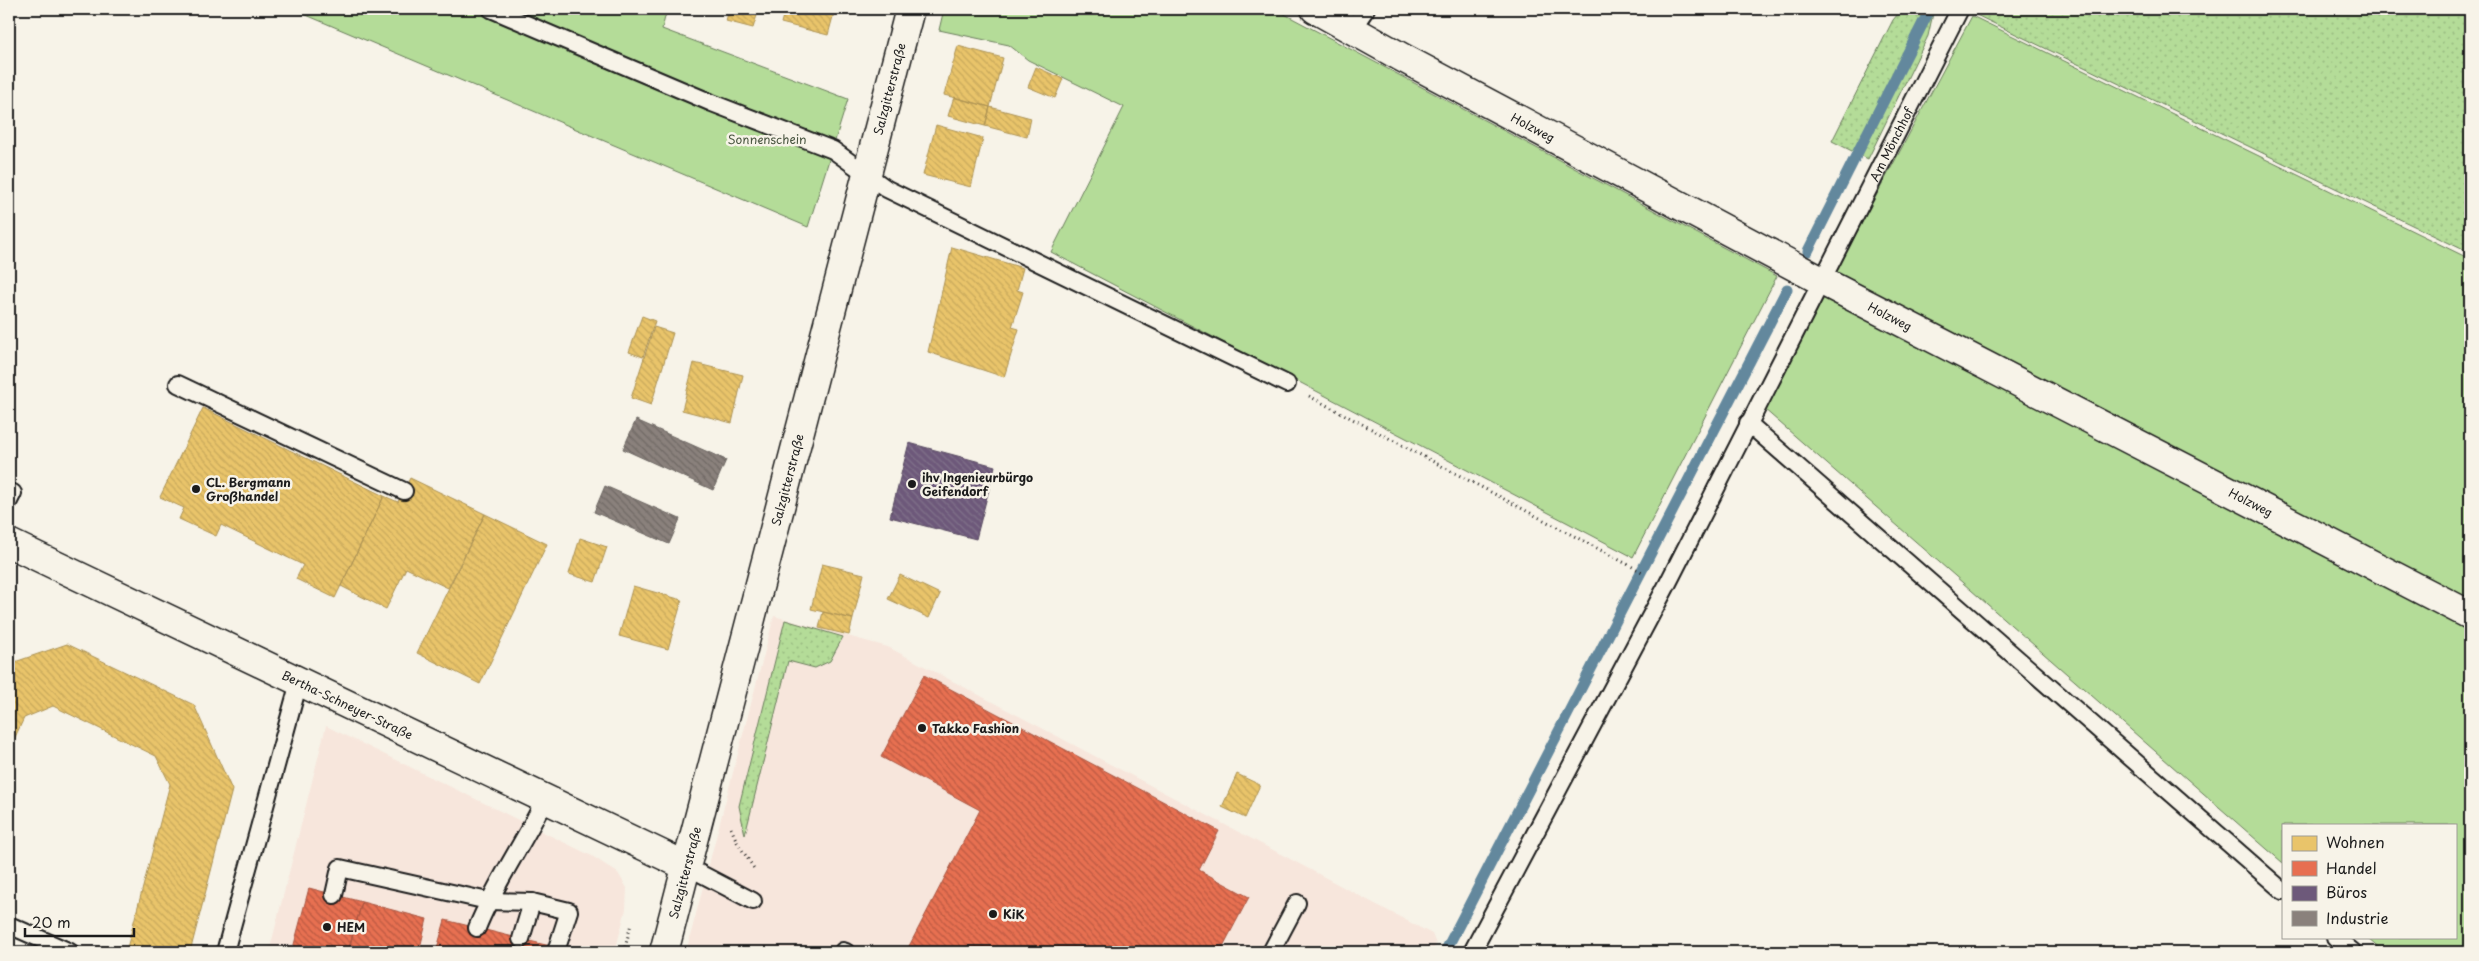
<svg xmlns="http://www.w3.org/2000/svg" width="2479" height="961" viewBox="0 0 2479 961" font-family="'Playpen Sans',sans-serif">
<defs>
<pattern id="grass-dots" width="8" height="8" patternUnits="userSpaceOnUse" patternTransform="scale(1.25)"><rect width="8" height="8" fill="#b4dc98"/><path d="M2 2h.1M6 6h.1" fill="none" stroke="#9abc82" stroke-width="1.8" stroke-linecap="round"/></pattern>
<pattern id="homes-back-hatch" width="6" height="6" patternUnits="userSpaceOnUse" patternTransform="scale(1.25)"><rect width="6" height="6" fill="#e9c46a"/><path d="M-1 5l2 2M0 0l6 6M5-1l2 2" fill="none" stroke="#c7a85b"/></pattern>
<pattern id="shops-back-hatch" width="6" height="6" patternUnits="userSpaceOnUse" patternTransform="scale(1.25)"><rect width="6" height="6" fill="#e76f51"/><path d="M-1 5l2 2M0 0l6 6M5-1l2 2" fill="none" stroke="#ba5a42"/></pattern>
<pattern id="offices-back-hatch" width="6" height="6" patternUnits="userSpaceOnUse" patternTransform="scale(1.25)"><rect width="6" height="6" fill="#6d597a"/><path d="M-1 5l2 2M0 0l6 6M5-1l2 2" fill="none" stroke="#80728a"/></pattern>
<pattern id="industry-back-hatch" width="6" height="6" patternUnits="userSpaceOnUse" patternTransform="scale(1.25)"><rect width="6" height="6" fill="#8a817c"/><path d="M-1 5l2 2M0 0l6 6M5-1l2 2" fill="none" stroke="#706965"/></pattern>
</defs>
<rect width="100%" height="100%" fill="#f7f3e8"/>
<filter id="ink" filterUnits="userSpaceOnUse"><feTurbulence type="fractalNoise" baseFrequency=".02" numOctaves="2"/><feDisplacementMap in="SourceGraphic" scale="10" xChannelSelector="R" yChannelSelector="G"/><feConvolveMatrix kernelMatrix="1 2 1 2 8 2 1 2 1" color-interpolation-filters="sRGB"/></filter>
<g filter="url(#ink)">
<!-- built -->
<path fill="#f7e6dc" d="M 774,616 L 888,647 L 1432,934 L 1436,944 L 1432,952 L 686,952 Z
M 326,726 L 592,856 L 618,873 L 627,888 L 626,909 L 615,952 L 269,952 Z"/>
<!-- grass -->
<path fill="url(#grass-dots)" stroke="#687c5a" d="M 1902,9 L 1934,9 L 1928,36 L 1868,159 L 1832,141 L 1893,20 Z
M 1969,9 L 2470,9 L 2470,253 L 1968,11 Z
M 785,620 L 843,637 L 830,661 L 815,668 L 788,661 L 745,835 L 739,806 Z"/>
<!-- garden -->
<path fill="#b4dc98" stroke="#687c5a" d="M 292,9 L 667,9 L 662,29 L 848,99 L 808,227 Z
M 944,9 L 1275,9 L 1777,276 L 1633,557 L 1051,252 L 1124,107 L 1028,60 L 1009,45 L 939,30 Z
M 1972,16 L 2470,259 L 2470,952 L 2384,952 L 2367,937 L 2455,937 L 2455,825 L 2283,825 L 2283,863 L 1763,408 Z"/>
<!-- homes -->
<path fill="url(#homes-back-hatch)" stroke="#ac9253" d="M 729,9 L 759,9 L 753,28 L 726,21 Z
M 785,9 L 835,9 L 828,35 L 781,23 Z
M 958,46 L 1003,58 L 990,107 L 944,95 Z
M 1036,67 L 1063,79 L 1055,98 L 1028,87 Z
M 954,97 L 990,107 L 985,126 L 948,116 Z
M 990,107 L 1031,118 L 1027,137 L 985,126 Z
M 936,125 L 983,138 L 971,187 L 923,175 Z
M 952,247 L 1023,268 L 1017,290 L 1023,292 L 1012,327 L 1019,329 L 1004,377 L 928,352 Z
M 642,316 L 655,321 L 643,357 L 629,352 Z
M 654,327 L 673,333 L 651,405 L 631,398 Z
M 694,363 L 743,375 L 732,423 L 682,410 Z
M 203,408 L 384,496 L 335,598 L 296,579 L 303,565 L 221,525 L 216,536 L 179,519 L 184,508 L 160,497 Z
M 410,478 L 485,514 L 448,588 L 406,568 L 386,609 L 341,586 L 384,496 L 398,502 Z
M 485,514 L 547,544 L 480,684 L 417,653 Z
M 580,538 L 607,547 L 595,582 L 569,574 Z
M 822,564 L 864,574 L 853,619 L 811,609 Z
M 900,575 L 940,594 L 929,618 L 888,599 Z
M 633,586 L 682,600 L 668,649 L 619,636 Z
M 823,612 L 853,619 L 849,635 L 819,628 Z
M 67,644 L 194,705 L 232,790 L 190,952 L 126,952 L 170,784 L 156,756 L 53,706 L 24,718 L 9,750 L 9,664 Z
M 1237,774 L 1260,785 L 1245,818 L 1222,807 Z"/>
<!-- shops -->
<path fill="url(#shops-back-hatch)" stroke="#aa5641" d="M 924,675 L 1219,831 L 1199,870 L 1249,897 L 1220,952 L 911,952 L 907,950 L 980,810 L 881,757 Z
M 309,888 L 362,902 L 348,952 L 292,952 Z
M 362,902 L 427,919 L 419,952 L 348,952 Z
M 445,920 L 570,951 L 569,952 L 436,952 Z"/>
<!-- offices -->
<path fill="url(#offices-back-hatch)" stroke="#55475e" d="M 909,443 L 995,466 L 976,539 L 890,517 Z"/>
<!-- industry -->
<path fill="url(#industry-back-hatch)" stroke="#69635f" d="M 636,420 L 726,460 L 713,490 L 623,449 Z
M 605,486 L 680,519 L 669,544 L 594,512 Z"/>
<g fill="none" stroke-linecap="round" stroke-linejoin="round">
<!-- stream -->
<path stroke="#63889d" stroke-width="11" d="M 1808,251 L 1930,9
M 1445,952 L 1787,289"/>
<!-- service casing -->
<g stroke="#1c1c1c" stroke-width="20">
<g id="service">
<path d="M 491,9 L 712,103 L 833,150 L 887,189 L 1287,384"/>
<path d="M 1352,29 L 1366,9"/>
<path d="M 178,384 L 404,491"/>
<path d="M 1748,423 L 2283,891"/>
<path d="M 9,501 L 13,493"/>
<path d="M 686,866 L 753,901"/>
<path d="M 334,895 L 340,868 L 488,901 L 532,902 L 569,911 L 557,948"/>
<path d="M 9,925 L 70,952"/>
<path d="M 477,928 C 495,883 524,843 545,799"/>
<path d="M 2335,937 L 2353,952"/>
<path d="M 521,939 L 532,902"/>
<path d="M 843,951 L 846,952"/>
<path d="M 225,952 L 299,682"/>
<path d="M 1271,952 L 1297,903"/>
<path id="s1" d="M 1472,952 L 1667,585 L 1960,9"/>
</g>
</g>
<!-- minor casing -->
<g stroke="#1c1c1c" stroke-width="31">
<g id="minor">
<path id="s2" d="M 1315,9 L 1403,58 L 1820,280 L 2470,615"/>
<path id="s3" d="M 9,543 L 686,866"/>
</g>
</g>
<!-- primary casing -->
<g stroke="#1c1c1c" stroke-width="31">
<g id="primary">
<path id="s4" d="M 664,952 L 910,9"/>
</g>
</g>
<!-- path -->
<path stroke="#1c1c1c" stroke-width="3" stroke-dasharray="1 4" stroke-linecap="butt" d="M 1309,396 L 1644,573
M 731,828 L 737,842 L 755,870
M 624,952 L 631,924"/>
<!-- service -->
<use href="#service" stroke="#f7f3e8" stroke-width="16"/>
<!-- minor -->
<use href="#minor" stroke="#f7f3e8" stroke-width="28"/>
<!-- primary -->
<use href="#primary" stroke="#f7f3e8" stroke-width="28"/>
</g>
</g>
<!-- markers -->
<g fill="#1c1c1c" stroke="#f7f3e8" stroke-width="2">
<circle cx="912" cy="484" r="5"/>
<circle cx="196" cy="489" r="5"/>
<circle cx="922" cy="728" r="5"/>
<circle cx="993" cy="914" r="5"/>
<circle cx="327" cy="927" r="5"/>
</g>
<g text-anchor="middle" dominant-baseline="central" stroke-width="5" stroke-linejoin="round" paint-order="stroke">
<!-- street labels -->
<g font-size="12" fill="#1c1c1c" stroke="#f7f3e8">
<text stroke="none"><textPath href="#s4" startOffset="892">Salzgitterstraße</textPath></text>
<text stroke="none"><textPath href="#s2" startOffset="248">Holzweg</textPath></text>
<text stroke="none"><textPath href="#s1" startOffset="910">Am Mönchhof</textPath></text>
<text stroke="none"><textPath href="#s2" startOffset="652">Holzweg</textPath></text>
<text stroke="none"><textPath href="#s4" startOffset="488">Salzgitterstraße</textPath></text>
<text stroke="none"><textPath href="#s2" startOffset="1058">Holzweg</textPath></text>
<text stroke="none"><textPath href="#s3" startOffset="375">Bertha-Schneyer-Straße</textPath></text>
<text stroke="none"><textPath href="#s4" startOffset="82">Salzgitterstraße</textPath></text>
</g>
<!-- park labels -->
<g font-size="12" fill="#4a5641" stroke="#f7f3e8">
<text x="767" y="139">Sonnenschein</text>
</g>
<!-- poi labels -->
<g font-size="12" font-weight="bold" fill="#1c1c1c" stroke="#f7f3e8" text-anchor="start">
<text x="922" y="477">ihv Ingenieurbürgo<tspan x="922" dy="14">Geifendorf</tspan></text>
<text x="206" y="482">CL. Bergmann<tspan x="206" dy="14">Großhandel</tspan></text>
<text x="932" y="728">Takko Fashion</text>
<text x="1003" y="914">KiK</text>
<text x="337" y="927">HEM</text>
</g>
</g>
<!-- margin -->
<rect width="2479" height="961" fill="none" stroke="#f7f3e8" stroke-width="30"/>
<rect x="15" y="15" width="2449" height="931" fill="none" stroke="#1c1c1c" stroke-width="2" filter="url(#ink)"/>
<!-- legend -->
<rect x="2282" y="824" width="175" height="115" fill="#f7f3e8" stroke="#9f9d96"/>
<rect x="2292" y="836" width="25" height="15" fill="#e9c46a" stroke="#9f9d96"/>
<text x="2326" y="848" font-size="15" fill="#1c1c1c">Wohnen</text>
<rect x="2292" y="861" width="25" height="15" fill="#e76f51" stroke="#9f9d96"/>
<text x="2326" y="874" font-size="15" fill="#1c1c1c">Handel</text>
<rect x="2292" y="886" width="25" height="15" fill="#6d597a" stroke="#9f9d96"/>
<text x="2326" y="898" font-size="15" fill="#1c1c1c">Büros</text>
<rect x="2292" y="911" width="25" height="15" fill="#8a817c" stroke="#9f9d96"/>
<text x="2326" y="924" font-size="15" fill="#1c1c1c">Industrie</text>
<!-- scale -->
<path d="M25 928v8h109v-8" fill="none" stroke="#1c1c1c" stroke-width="2.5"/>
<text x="32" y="928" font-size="15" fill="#1c1c1c" stroke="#f7f3e8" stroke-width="4" paint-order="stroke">20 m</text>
</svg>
